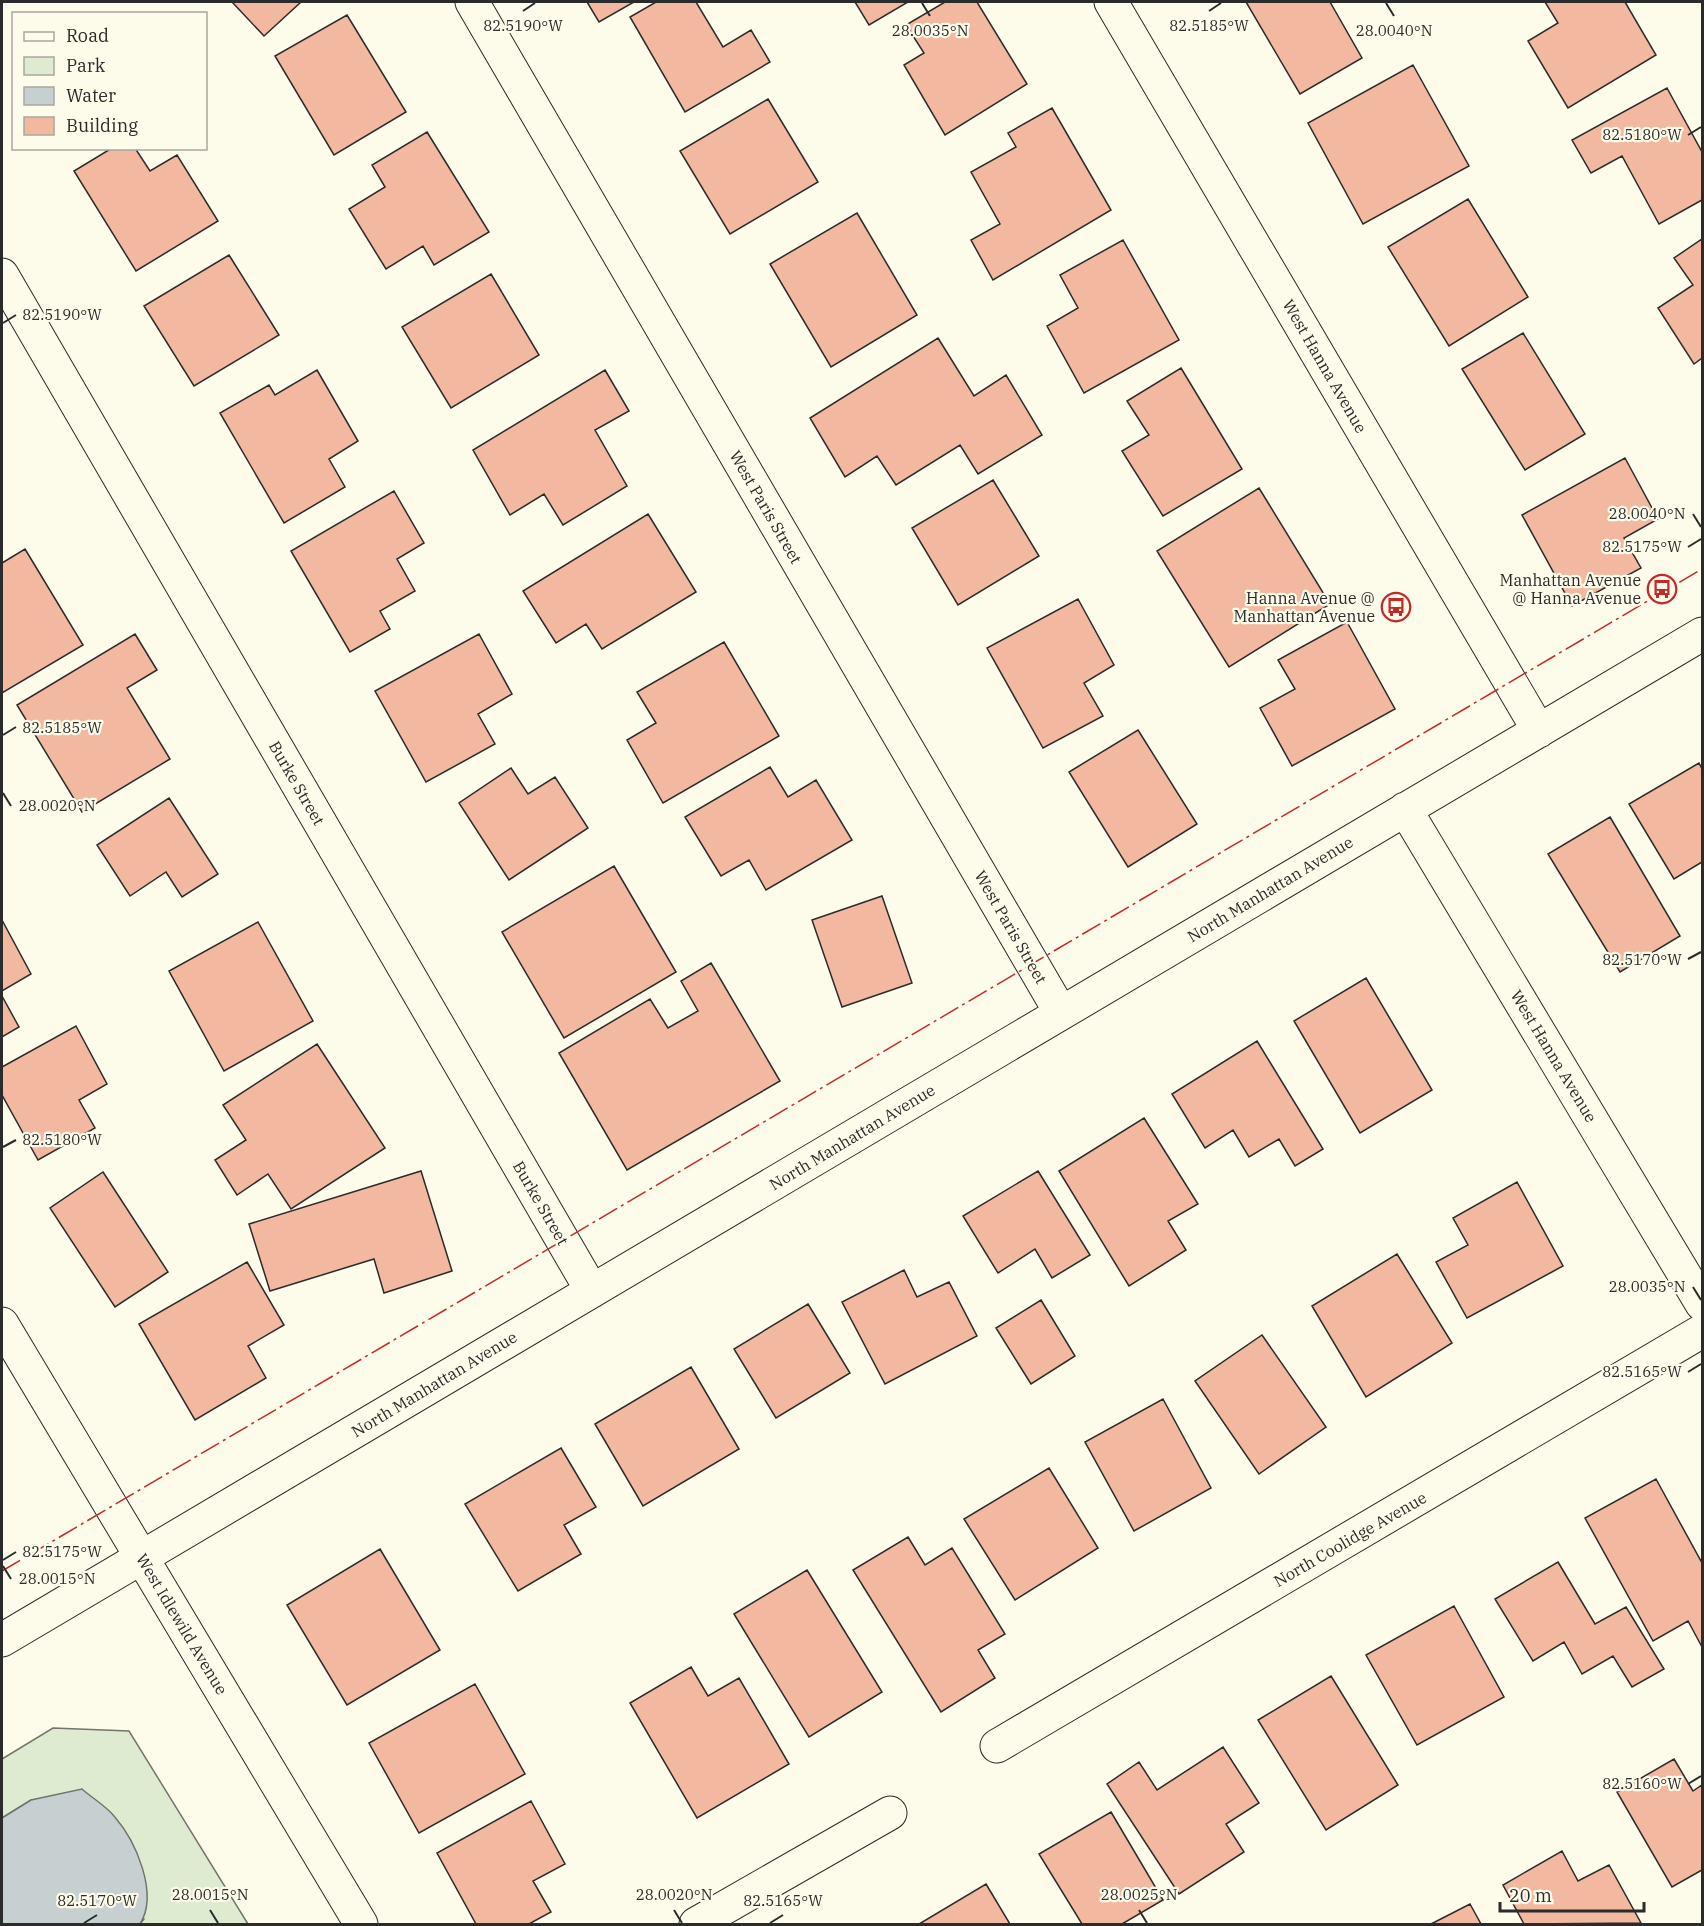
<svg xmlns="http://www.w3.org/2000/svg" width="1704" height="1926" viewBox="0 0 1704 1926" font-family="'IBM Plex Serif',serif">
<rect width="100%" height="100%" fill="#fdfbea"/>
<!-- green -->
<path fill="#deebd1" stroke="#74746e" stroke-width="1.5" d="M 53,1728 L 129,1731 L 248,1924 L 140,1924 L 144,1919 L 31,1800 L 2,1818 L 2,1759 Z"/>
<!-- water -->
<path fill="#c7d0d0" stroke="#74746e" stroke-width="1.5" d="M 82,1789 C 92,1798 106,1806 114,1816 C 136,1841 159,1894 140,1924 L 2,1924 L 2,1818 L 31,1800 Z"/>
<!-- building -->
<path fill="#f2b8a0" stroke="#2b2b2b" stroke-width="1.5" d="M 232,2 L 301,2 L 264,36 Z
M 587,2 L 634,2 L 599,22 Z
M 656,2 L 696,2 L 723,47 L 751,30 L 770,62 L 685,112 L 630,17 Z
M 855,2 L 908,2 L 869,25 Z
M 945,2 L 977,2 L 1027,84 L 945,135 L 904,65 L 924,53 L 906,25 Z
M 1246,2 L 1330,2 L 1362,58 L 1300,94 Z
M 1545,2 L 1625,2 L 1656,55 L 1568,108 L 1528,41 L 1558,23 Z
M 347,15 L 406,112 L 334,155 L 275,56 Z
M 1413,65 L 1469,166 L 1363,224 L 1308,123 Z
M 1667,88 L 1702,152 L 1702,200 L 1659,224 L 1622,156 L 1591,173 L 1572,140 Z
M 768,99 L 818,182 L 730,234 L 680,151 Z
M 1052,108 L 1111,210 L 993,280 L 971,240 L 1000,224 L 971,172 L 1016,147 L 1008,133 Z
M 427,132 L 489,232 L 434,265 L 423,246 L 386,269 L 349,209 L 385,187 L 372,165 Z
M 112,148 L 135,148 L 150,171 L 177,155 L 218,221 L 136,271 L 74,171 Z
M 1468,199 L 1528,297 L 1449,346 L 1388,247 Z
M 857,213 L 917,315 L 831,367 L 770,264 Z
M 1702,239 L 1702,358 L 1694,364 L 1658,308 L 1693,285 L 1674,258 Z
M 1123,240 L 1179,340 L 1084,393 L 1047,326 L 1078,308 L 1060,275 Z
M 229,255 L 279,335 L 194,386 L 144,306 Z
M 491,274 L 539,355 L 451,408 L 402,327 Z
M 1523,333 L 1585,434 L 1525,470 L 1462,369 Z
M 938,338 L 974,396 L 1006,375 L 1042,435 L 978,474 L 960,445 L 896,485 L 877,456 L 845,477 L 810,418 Z
M 1181,368 L 1242,469 L 1163,516 L 1122,451 L 1149,435 L 1127,401 Z
M 317,370 L 358,441 L 329,459 L 345,487 L 284,523 L 220,413 L 269,385 L 275,395 Z
M 605,370 L 629,411 L 595,430 L 627,486 L 563,525 L 544,494 L 510,515 L 473,450 Z
M 1625,458 L 1658,519 L 1624,538 L 1641,568 L 1572,606 L 1522,515 Z
M 993,480 L 1039,556 L 958,605 L 912,528 Z
M 1259,488 L 1330,604 L 1229,667 L 1157,551 Z
M 394,491 L 424,543 L 397,559 L 415,591 L 380,611 L 390,629 L 350,652 L 291,551 Z
M 648,514 L 696,592 L 602,649 L 586,624 L 556,643 L 523,591 Z
M 25,549 L 83,645 L 2,693 L 2,563 Z
M 1078,599 L 1114,665 L 1084,683 L 1103,716 L 1043,748 L 987,648 Z
M 1347,622 L 1395,709 L 1292,766 L 1260,708 L 1295,689 L 1278,660 Z
M 135,634 L 157,670 L 127,688 L 170,759 L 82,812 L 17,705 Z
M 479,634 L 512,694 L 478,714 L 495,744 L 426,782 L 375,691 Z
M 724,642 L 779,736 L 663,803 L 627,740 L 656,723 L 637,692 Z
M 1138,730 L 1197,824 L 1128,867 L 1069,772 Z
M 1699,763 L 1702,769 L 1702,862 L 1674,879 L 1629,804 Z
M 770,767 L 788,797 L 816,780 L 852,840 L 766,890 L 749,860 L 721,876 L 685,817 Z
M 511,768 L 528,794 L 555,777 L 588,828 L 509,880 L 459,803 Z
M 169,798 L 218,874 L 182,897 L 166,872 L 130,896 L 97,845 Z
M 1610,817 L 1680,936 L 1620,972 L 1548,854 Z
M 614,866 L 676,972 L 564,1038 L 502,932 Z
M 882,896 L 912,983 L 842,1007 L 812,920 Z
M 2,920 L 31,974 L 2,991 Z
M 258,922 L 313,1021 L 224,1071 L 169,971 Z
M 711,963 L 780,1081 L 627,1170 L 559,1053 L 650,999 L 668,1028 L 698,1011 L 681,981 Z
M 1366,978 L 1432,1090 L 1360,1133 L 1294,1021 Z
M 2,996 L 19,1027 L 2,1037 Z
M 76,1026 L 107,1084 L 79,1100 L 95,1128 L 38,1160 L 2,1095 L 2,1067 Z
M 1257,1041 L 1323,1149 L 1295,1166 L 1279,1139 L 1249,1157 L 1233,1130 L 1205,1148 L 1172,1094 Z
M 317,1044 L 385,1148 L 291,1209 L 268,1174 L 237,1195 L 215,1160 L 246,1140 L 223,1105 Z
M 1144,1118 L 1198,1204 L 1168,1221 L 1186,1250 L 1129,1286 L 1059,1171 Z
M 421,1171 L 452,1271 L 384,1293 L 374,1259 L 270,1291 L 249,1224 Z
M 1038,1171 L 1090,1255 L 1052,1278 L 1035,1249 L 998,1273 L 963,1216 Z
M 103,1172 L 168,1272 L 115,1307 L 50,1208 Z
M 1517,1182 L 1563,1266 L 1467,1318 L 1436,1262 L 1468,1245 L 1453,1218 Z
M 1397,1254 L 1452,1343 L 1366,1397 L 1312,1306 Z
M 247,1262 L 284,1325 L 248,1346 L 266,1378 L 195,1420 L 139,1324 Z
M 904,1270 L 917,1297 L 949,1282 L 977,1336 L 885,1384 L 842,1302 Z
M 1041,1300 L 1075,1356 L 1031,1384 L 996,1328 Z
M 808,1304 L 850,1373 L 776,1418 L 734,1349 Z
M 1262,1335 L 1326,1427 L 1259,1474 L 1195,1381 Z
M 691,1367 L 739,1449 L 643,1506 L 595,1424 Z
M 1163,1399 L 1211,1488 L 1134,1531 L 1085,1442 Z
M 561,1448 L 596,1507 L 564,1525 L 581,1554 L 518,1591 L 465,1504 Z
M 1049,1468 L 1098,1548 L 1015,1600 L 964,1519 Z
M 1656,1479 L 1702,1563 L 1702,1647 L 1688,1621 L 1653,1641 L 1585,1518 Z
M 908,1537 L 925,1565 L 952,1548 L 1005,1634 L 978,1650 L 995,1678 L 941,1712 L 853,1570 Z
M 380,1549 L 440,1650 L 347,1705 L 287,1605 Z
M 1558,1562 L 1595,1624 L 1626,1607 L 1664,1669 L 1632,1687 L 1613,1656 L 1582,1674 L 1564,1642 L 1533,1661 L 1495,1599 Z
M 807,1570 L 882,1692 L 809,1737 L 734,1614 Z
M 1454,1606 L 1504,1697 L 1417,1745 L 1366,1655 Z
M 691,1667 L 708,1696 L 739,1678 L 789,1764 L 697,1818 L 630,1703 Z
M 1331,1676 L 1398,1785 L 1326,1830 L 1258,1720 Z
M 475,1684 L 525,1774 L 419,1833 L 369,1743 Z
M 1223,1747 L 1259,1803 L 1226,1824 L 1244,1852 L 1179,1894 L 1107,1784 L 1139,1762 L 1157,1790 Z
M 1674,1759 L 1693,1791 L 1702,1785 L 1702,1870 L 1672,1887 L 1617,1792 Z
M 531,1801 L 565,1864 L 533,1881 L 551,1912 L 529,1924 L 476,1924 L 437,1853 Z
M 1111,1812 L 1163,1900 L 1122,1924 L 1082,1924 L 1039,1854 Z
M 1562,1851 L 1578,1881 L 1609,1865 L 1641,1923 L 1524,1924 L 1503,1885 Z
M 986,1884 L 1010,1924 L 919,1924 Z
M 1470,1904 L 1481,1924 L 1431,1924 Z"/>
<g fill="none" stroke-linecap="round" stroke-linejoin="round">
<!-- minor casing -->
<g stroke="#2b2b2b" stroke-width="35">
<path id="minor" d="M 472,2 L 1061,1013
M 1111,2 L 1539,731
M 2,275 L 592,1291
M 1405,809 L 1702,1304
M 2,1324 L 361,1924
M 2,1640 L 1702,634
M 997,1746 L 1702,1331
M 696,1924 L 890,1813"/>
</g>
<!-- minor -->
<use href="#minor" stroke="#fdfbea" stroke-width="33"/>
<!-- power -->
<path stroke="#c62828" stroke-width="1.5" stroke-dasharray="21 4.5 3 4.5" stroke-linecap="butt" d="M 2,1571 L 1702,569"/>
</g>
<!-- ticks -->
<path fill="none" stroke="#2b2b2b" stroke-width="2" d="M 922,3 L 930,16M 1386,3 L 1394,16M 523,11 L 535,3M 1209,11 L 1221,3M 1688,135 L 1701,127M 3,323 L 16,315M 1693,514 L 1701,527M 1688,547 L 1701,539M 3,735 L 16,727M 3,793 L 11,806M 1688,959 L 1701,952M 3,1147 L 16,1140M 1693,1287 L 1701,1300M 1688,1372 L 1701,1364M 3,1560 L 16,1552M 3,1566 L 11,1579M 1688,1784 L 1701,1776M 210,1910 L 218,1923M 674,1910 L 682,1923M 1139,1910 L 1147,1923M 84,1923 L 97,1915M 770,1923 L 783,1915"/>
<!-- icons -->
<defs>
<g id="bus-ring" transform="scale(1.5)"><circle r="9.5" fill="#fdfbea" stroke="#c62828" stroke-width="1.5"/><path d="M-5-6H5V4H4V6H2V4H-2V6H-4V4H-5ZM-3.5-4V0h7V-4ZM-3.5 1.2v1.5H-2V1.2ZM2 1.2v1.5H3.5V1.2Z" fill="#c62828"/></g>
</defs>
<g fill-rule="evenodd">
<use href="#bus-ring" x="1662" y="589"/>
<use href="#bus-ring" x="1396" y="607"/>
</g>
<g text-anchor="middle" dominant-baseline="central" stroke-width="4.5" stroke-linejoin="round" paint-order="stroke">
<!-- street labels -->
<g font-size="16" fill="#2b2b2b" stroke="#fdfbea">
<text transform="translate(1325 366) rotate(60)">West Hanna Avenue</text>
<text transform="translate(766 507) rotate(60)">West Paris Street</text>
<text transform="translate(297 783) rotate(60)">Burke Street</text>
<text transform="translate(1270 889) rotate(-31)">North Manhattan Avenue</text>
<text transform="translate(1011 927) rotate(60)">West Paris Street</text>
<text transform="translate(1554 1056) rotate(59)">West Hanna Avenue</text>
<text transform="translate(852 1137) rotate(-31)">North Manhattan Avenue</text>
<text transform="translate(541 1203) rotate(60)">Burke Street</text>
<text transform="translate(434 1384) rotate(-31)">North Manhattan Avenue</text>
<text transform="translate(1350 1539) rotate(-30)">North Coolidge Avenue</text>
<text transform="translate(182 1624) rotate(59)">West Idlewild Avenue</text>
</g>
<!-- poi labels -->
<g font-size="16" fill="#2b2b2b" stroke="#fdfbea" text-anchor="end">
<text x="1641" y="580">Manhattan Avenue<tspan x="1641" dy="18">@ Hanna Avenue</tspan></text>
<text x="1375" y="598">Hanna Avenue @<tspan x="1375" dy="18">Manhattan Avenue</tspan></text>
</g>
</g>
<g font-size="15" text-anchor="middle" fill="#2b2b2b" stroke="#fdfbea" stroke-width="4.5" stroke-linejoin="round" paint-order="stroke">
<text x="523" y="31">82.5190°W</text>
<text x="1209" y="31">82.5185°W</text>
<text x="930" y="36">28.0035°N</text>
<text x="1394" y="36">28.0040°N</text>
<text x="1642" y="140">82.5180°W</text>
<text x="62" y="320">82.5190°W</text>
<text x="1647" y="519">28.0040°N</text>
<text x="1642" y="552">82.5175°W</text>
<text x="62" y="733">82.5185°W</text>
<text x="57" y="811">28.0020°N</text>
<text x="1642" y="965">82.5170°W</text>
<text x="62" y="1145">82.5180°W</text>
<text x="1647" y="1292">28.0035°N</text>
<text x="1642" y="1377">82.5165°W</text>
<text x="62" y="1557">82.5175°W</text>
<text x="57" y="1584">28.0015°N</text>
<text x="1642" y="1789">82.5160°W</text>
<text x="210" y="1900">28.0015°N</text>
<text x="674" y="1900">28.0020°N</text>
<text x="1139" y="1900">28.0025°N</text>
<text x="97" y="1906">82.5170°W</text>
<text x="783" y="1906">82.5165°W</text>
</g>
<!-- border -->
<rect width="1704" height="1926" fill="none" stroke="#2b2b2b" stroke-width="6"/>
<!-- legend -->
<rect x="12" y="12" width="195" height="138" fill="#fdfbea" stroke="#a9a89e" stroke-width="1.5"/>
<rect x="24" y="32" width="30" height="9" fill="#fdfbea" stroke="#a9a89e" stroke-width="1.5"/>
<text x="66" y="42" font-size="18" fill="#2b2b2b">Road</text>
<rect x="24" y="57" width="30" height="18" fill="#deebd1" stroke="#a9a89e" stroke-width="1.5"/>
<text x="66" y="72" font-size="18" fill="#2b2b2b">Park</text>
<rect x="24" y="87" width="30" height="18" fill="#c7d0d0" stroke="#a9a89e" stroke-width="1.5"/>
<text x="66" y="102" font-size="18" fill="#2b2b2b">Water</text>
<rect x="24" y="117" width="30" height="18" fill="#f2b8a0" stroke="#a9a89e" stroke-width="1.5"/>
<text x="66" y="132" font-size="18" fill="#2b2b2b">Building</text>
<!-- scale -->
<path d="M1500 1902v9h144v-9" fill="none" stroke="#2b2b2b" stroke-width="3"/>
<text x="1509" y="1902" font-size="18" fill="#2b2b2b" stroke="#fdfbea" stroke-width="4.5" paint-order="stroke">20 m</text>
</svg>
